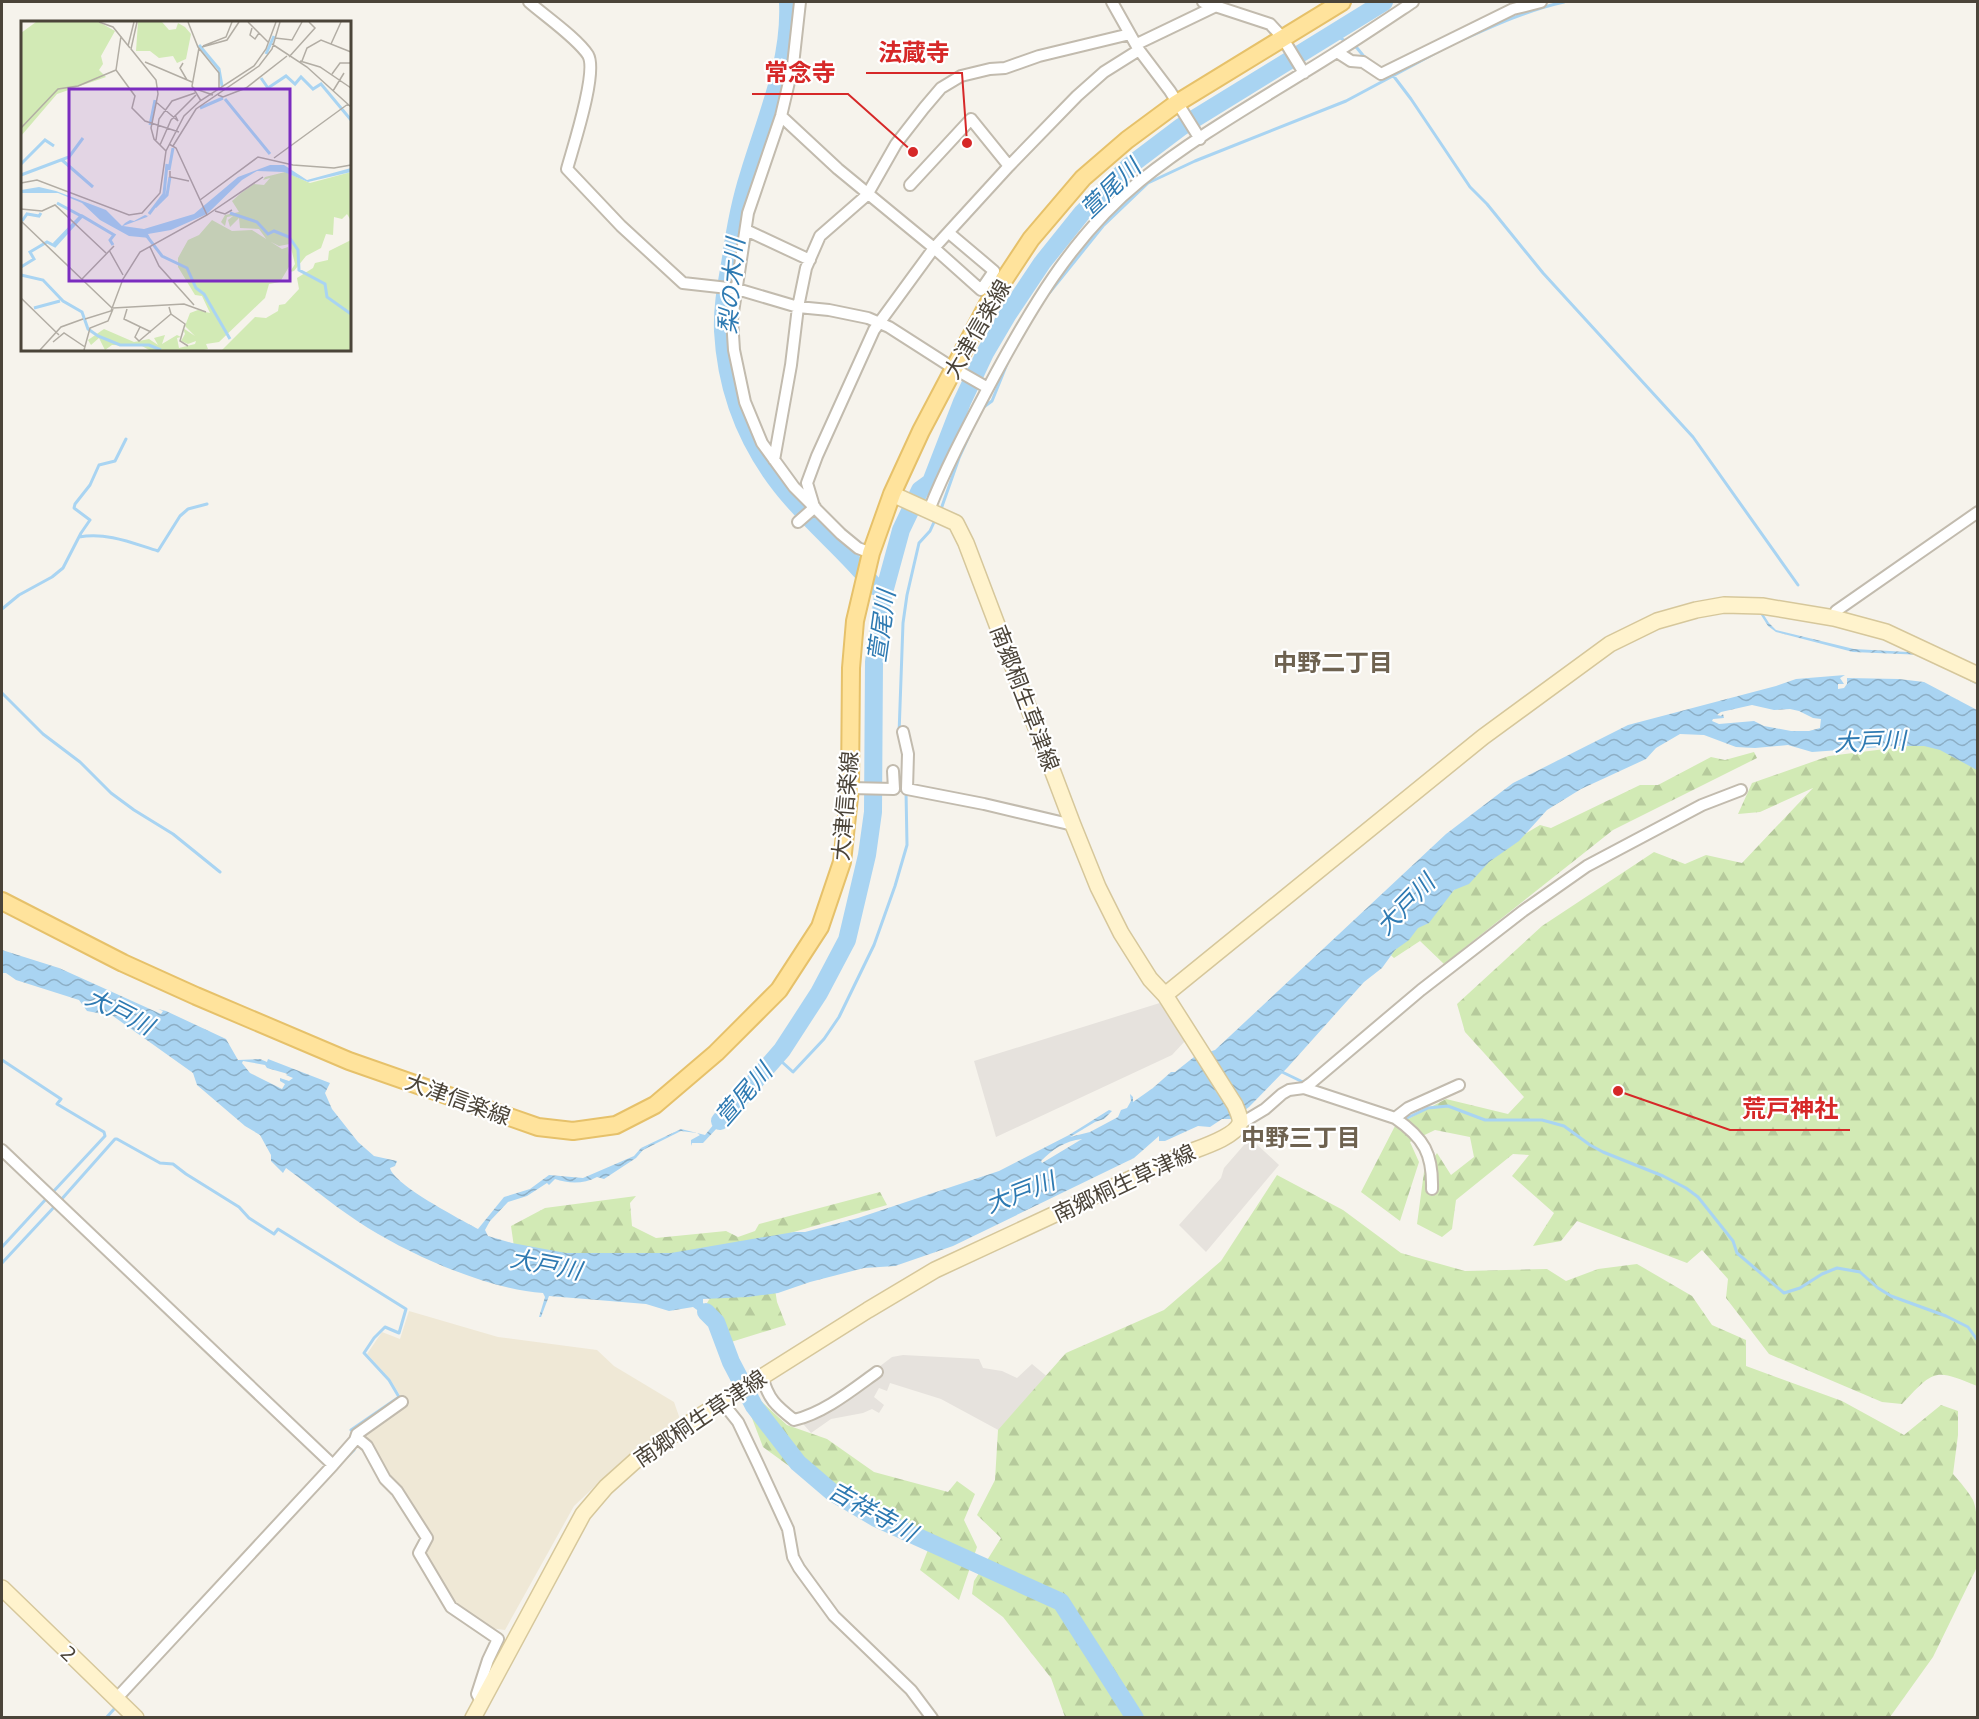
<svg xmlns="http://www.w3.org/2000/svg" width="1979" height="1719" viewBox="0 0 1979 1719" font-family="'Titillium Web','Noto Sans JP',sans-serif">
<defs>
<pattern id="forest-firs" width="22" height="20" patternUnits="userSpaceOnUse" patternTransform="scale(1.5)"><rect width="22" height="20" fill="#d2eab5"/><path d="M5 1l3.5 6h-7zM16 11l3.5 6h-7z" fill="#b6ca9c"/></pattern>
<pattern id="water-waves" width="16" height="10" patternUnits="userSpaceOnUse" patternTransform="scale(1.5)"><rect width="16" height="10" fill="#a9d4f2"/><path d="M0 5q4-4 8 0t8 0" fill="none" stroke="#8caec5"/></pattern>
</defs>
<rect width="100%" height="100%" fill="#f6f3ec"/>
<!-- industrial -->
<path fill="#e6e2dd" d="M 1163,1002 L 1185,1041 L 1172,1055 L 996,1137 L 974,1061 Z
M 1250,1138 L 1279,1165 L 1206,1252 L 1179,1225 L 1221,1178 L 1224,1168 Z
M 903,1355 L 979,1359 L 983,1368 L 1002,1371 L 1017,1378 L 1032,1364 L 1050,1379 L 1002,1432 L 941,1399 L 890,1383 L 887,1391 L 879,1388 L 874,1397 L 884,1405 L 879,1413 L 872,1409 L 863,1413 L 831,1419 L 811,1433 L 798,1418 L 871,1373 L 892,1357 Z"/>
<!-- education -->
<path fill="#efe8d6" d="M 409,1311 L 498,1337 L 597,1350 L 614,1366 L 674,1402 L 681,1422 L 625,1458 L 574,1506 L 505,1630 L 490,1628 L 455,1604 L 423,1553 L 432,1537 L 362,1436 L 406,1405 L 390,1379 L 367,1354 L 382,1332 L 400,1339 Z"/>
<!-- forest -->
<path fill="url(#forest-firs)" d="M 1933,743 L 1977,765 L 1977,1392 L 1977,1386 C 1934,1368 1934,1370 1902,1404 L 1882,1402 L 1769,1354 L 1726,1298 L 1728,1279 L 1702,1250 L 1687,1263 L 1577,1221 L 1561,1241 L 1533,1246 L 1554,1213 L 1512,1176 L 1529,1155 L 1513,1154 L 1456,1200 L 1452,1229 L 1442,1237 L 1417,1224 L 1424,1172 L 1437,1153 L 1451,1175 L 1474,1157 L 1470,1137 L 1435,1130 L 1410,1142 L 1419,1162 L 1400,1221 L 1361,1192 L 1395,1126 L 1446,1099 L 1508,1114 L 1524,1097 L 1465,1032 L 1457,1004 L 1542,926 L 1654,852 L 1685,864 L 1706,855 L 1742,863 L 1813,788 L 1760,812 L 1738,814 L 1752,783 L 1829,756 Z
M 1754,752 L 1757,758 L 1613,830 L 1444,964 L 1420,941 L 1394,958 L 1386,951 L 1501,848 L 1540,825 L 1551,828 L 1640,785 L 1658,785 L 1711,757 L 1725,760 Z
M 1277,1175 L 1343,1210 L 1401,1253 L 1465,1271 L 1547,1269 L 1566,1281 L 1598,1269 L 1637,1264 L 1692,1296 L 1712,1325 L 1746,1340 L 1746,1366 L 1842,1401 L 1904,1435 L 1941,1405 L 1958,1411 L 1958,1435 L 1953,1474 C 1960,1482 1968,1491 1973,1500 C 1979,1514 1979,1553 1976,1569 L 1933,1657 L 1890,1717 L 1065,1717 L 1051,1678 L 1003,1617 L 972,1594 L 974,1581 L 1001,1538 L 977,1515 L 995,1480 L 998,1430 L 1066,1353 L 1164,1310 L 1221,1261 Z
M 880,1192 L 887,1205 L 766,1240 L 672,1255 L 566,1256 L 514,1247 L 511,1226 L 545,1208 L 636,1196 L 630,1203 L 632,1226 L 656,1238 L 726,1231 L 738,1237 L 755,1231 L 759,1224 Z
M 775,1289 L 777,1302 L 786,1325 L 731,1342 L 717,1331 L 707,1303 L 714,1292 Z
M 761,1401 L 787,1425 L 827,1439 L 874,1472 L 948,1492 L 957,1481 L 975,1494 L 964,1520 L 977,1547 L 959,1600 L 920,1570 L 933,1537 L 830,1496 L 763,1447 L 750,1413 Z"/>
<!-- water -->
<path fill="url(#water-waves)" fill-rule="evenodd" d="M 1759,612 L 1762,612 L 1769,623 L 1776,630 L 1854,649 L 1926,653 L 1977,683 L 1977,685 L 1924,655 L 1853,652 L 1776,632 L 1768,626 Z
M 1845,675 L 1840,678 L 1844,684 L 1838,684 L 1838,689 L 1844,688 L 1847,684 L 1847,678 L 1899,679 L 1924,682 L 1977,710 L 1977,770 L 1940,750 L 1924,746 L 1895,746 L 1812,752 L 1788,745 L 1755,748 L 1736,747 L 1704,735 L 1680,734 L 1656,748 L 1646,759 L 1581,789 L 1547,810 L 1519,841 L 1489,862 L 1469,884 L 1454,890 L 1429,923 L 1418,928 L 1409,940 L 1395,950 L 1382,968 L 1364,982 L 1288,1067 L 1249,1107 L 1233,1119 L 1222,1119 L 1210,1127 L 1198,1126 L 1165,1141 L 1159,1141 L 1159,1136 L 1134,1158 L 953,1246 L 895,1266 L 864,1268 L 810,1282 L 778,1293 L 748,1297 L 703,1299 L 703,1303 L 718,1322 L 722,1334 L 712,1321 L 693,1307 L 669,1311 L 646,1304 L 549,1296 L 541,1317 L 539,1317 L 545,1297 L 543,1293 C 488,1289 415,1257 368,1228 C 339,1210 313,1188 286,1168 L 283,1173 L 271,1161 L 271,1155 L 260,1135 L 245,1126 L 197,1085 L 193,1073 L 113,1016 L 87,1011 L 79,1000 L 16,980 L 6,973 L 2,973 L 2,950 L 59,968 L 161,1014 L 163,1011 L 158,1009 L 166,1011 L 226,1039 L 238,1060 L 260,1059 L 267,1062 L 268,1059 L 330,1083 L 325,1093 L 332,1109 L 358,1142 L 374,1156 L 397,1161 L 395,1166 L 390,1168 C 394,1185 460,1219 478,1229 L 504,1197 L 530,1189 L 549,1175 L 583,1178 L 634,1156 L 641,1148 L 681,1129 L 705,1135 L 737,1096 L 734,1110 L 703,1143 L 692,1143 L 691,1146 L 691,1140 L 700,1135 L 697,1133 L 681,1131 L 643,1150 L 636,1158 L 604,1179 L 597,1177 C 584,1184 569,1184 555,1179 L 549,1185 L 547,1183 L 527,1196 L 508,1202 L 490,1221 L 485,1230 L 488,1236 L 512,1243 L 566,1253 L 671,1253 L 794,1232 L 805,1232 L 858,1218 L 999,1171 L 1069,1135 L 1109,1110 L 1112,1111 L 1104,1119 L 1095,1122 L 1070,1137 L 1090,1132 L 1118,1117 L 1121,1110 L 1127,1108 L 1131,1101 L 1130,1094 L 1133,1097 L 1133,1102 L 1153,1088 L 1171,1072 L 1175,1072 L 1194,1057 L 1215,1050 L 1446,834 L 1513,783 L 1628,725 L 1776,686 L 1796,679 ZM 1752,705 L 1774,710 L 1790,709 L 1799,711 L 1813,718 L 1821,719 L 1820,728 L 1809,731 L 1791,731 L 1764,726 L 1754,721 L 1719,724 L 1712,721 L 1713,719 L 1724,718 L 1723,714 L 1721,716 L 1717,715 L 1721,712 ZM 243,1061 L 265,1065 L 267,1068 L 288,1074 L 286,1075 L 293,1078 L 289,1081 L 280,1078 L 280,1081 L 285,1084 L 282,1089 L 250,1073 L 242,1063 ZM 1082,1139 L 1042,1163 L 1041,1161 C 1053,1149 1065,1141 1082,1139 Z"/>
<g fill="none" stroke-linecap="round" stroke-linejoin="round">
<!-- stream -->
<path stroke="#a9d4f2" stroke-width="3" d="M 1332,33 L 1357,48 L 1366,59
M 1462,40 C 1495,25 1528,10 1564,2
M 1392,74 L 1411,99 L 1470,187 L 1487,204 L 1543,273 L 1693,437 L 1798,585
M 1050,292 L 1103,226 L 1148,183 L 1195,161 L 1346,101 L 1445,48
M 981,409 L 992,401 L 1007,364
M 940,512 L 959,458 L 970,434
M 79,537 C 107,532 132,543 158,551 L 180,516 L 188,509 L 207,504
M 2,609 L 19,595 L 52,577 L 63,568 L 81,533 L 90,520 L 74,508 L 75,504 L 90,485 L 99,465 L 115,461 L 126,439
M 2,693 L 43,734 L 80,762 L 111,793 L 134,810 L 173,834 L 220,872
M 899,734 L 903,623 L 907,595 L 919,543 L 930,531 L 935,520
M 773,1059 L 782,1062 L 793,1072 L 824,1039 L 839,1017 L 874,945 L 895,886 L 907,845 L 906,791
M 2,1060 L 61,1099 L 57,1104 L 104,1132 L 105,1136 L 52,1193
M 1280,1071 L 1307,1084
M 1407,1118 L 1428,1108 L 1448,1106 L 1485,1120 L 1542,1120 L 1564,1126 L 1590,1145 L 1603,1152 L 1663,1176 L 1686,1188 L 1698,1197 L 1733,1241 L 1737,1253 L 1784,1293 L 1800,1288 L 1822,1274 L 1837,1268 L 1860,1272 L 1878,1288 L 1891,1296 L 1946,1316 L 1968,1327 L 1978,1341
M 60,1201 L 115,1139 L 117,1139 L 160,1163 L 173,1164 L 186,1174 L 239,1207 L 249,1218 L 274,1234 L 278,1229 L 406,1309 L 399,1333 L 385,1327 L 374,1338 L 364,1353 L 389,1380 L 399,1397 L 351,1430
M 2,1247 L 47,1198
M 2,1263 L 56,1205
M 347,1457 L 354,1450
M 106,1718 L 115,1708"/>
<!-- river -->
<path stroke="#a9d4f2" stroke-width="18" d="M 788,2 C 791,61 766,118 749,174 C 740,202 735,229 731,258 C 727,282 722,306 723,331 C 726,388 745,440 781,486 C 809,522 845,550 874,586
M 720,1121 L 782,1050 L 819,993 L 847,940 L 867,855 L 873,812 L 874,662 L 883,596 L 901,530 L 920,490 L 931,482 L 962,402 L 985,353 L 1008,314 L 1042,263 L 1082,213 L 1128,167 L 1181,127 L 1384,2
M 706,1312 L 716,1322 L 731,1362 L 754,1406 L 798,1463 L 832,1492 L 876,1518 L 1061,1602 L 1135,1718"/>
<!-- street casing -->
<g stroke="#c2bbae" stroke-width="14">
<path id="street" d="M 529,2 C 545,16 577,38 588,55 C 598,72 573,147 567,169 L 621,226 L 683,283 L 737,289 L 798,307 L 829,310 L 868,318 L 889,327 L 953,368 L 988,388
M 800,2 L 793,65 L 781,116 L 748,213 L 732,319 L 734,350 L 745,402 L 762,443 L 794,487 L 841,534 L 858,548 L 871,553
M 1112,2 L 1139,50 L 1170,91 L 1200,139
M 1203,2 L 1270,24 L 1282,37 L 1304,73
M 1137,44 L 1214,7
M 1337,52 L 1351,61 L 1363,62 L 1381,74 L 1513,9 L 1541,2
M 781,116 L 838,169 L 934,248 L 981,290 L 994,271 L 949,233
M 910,185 L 971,119 L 1009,166
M 746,230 L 810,260
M 774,460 L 791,365 L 798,307 L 806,268 L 820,236 L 867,195 L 896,144 L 924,108 L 941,88 L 961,76 L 990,69 L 1005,68 L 1039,56 L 1130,34
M 813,503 L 807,483 L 817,456 L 874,330 L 912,278 L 934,248 L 1009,166 L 1077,96 L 1104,72 L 1139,50
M 929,510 C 946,467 967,428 988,388 C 1029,311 1072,236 1140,181 C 1191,140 1248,107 1303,73 C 1340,51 1377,26 1413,2
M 798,522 L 815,507
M 1834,618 L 1836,611 L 1978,512
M 903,732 L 908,754 L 907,789 L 984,804 L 1073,825
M 850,788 L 894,789 L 893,771
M 1304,1088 L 1395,1118 L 1408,1108 L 1459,1085
M 1395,1118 C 1424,1138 1433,1154 1432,1189
M 1240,1124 L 1265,1109 L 1282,1094 L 1289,1090 L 1304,1088 L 1311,1083 L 1421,990 L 1523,911 L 1587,866 L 1702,805 L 1741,790
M 2,1150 L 333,1465
M 762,1376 C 768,1399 776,1406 794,1420 C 824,1413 852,1390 877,1372
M 722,1402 L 738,1422 L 758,1464 L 788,1529 L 793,1557 L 799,1568 L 834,1616 L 911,1690 L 932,1718
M 356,1437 L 367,1446 L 385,1479 L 397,1491 L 427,1538 L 419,1553 L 451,1607 L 498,1639 L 488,1660 L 477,1694 L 481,1701
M 116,1699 L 333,1465 L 355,1440 L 357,1434 L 402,1402"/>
</g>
<!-- secondary casing -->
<g stroke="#d6c79b" stroke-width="18">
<path id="secondary" d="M 1165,995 L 1483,737 L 1610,644 L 1657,621 L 1696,610 L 1724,605 L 1762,606 L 1834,618 L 1886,632 L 1978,675
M 2,1588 L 136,1718
M 473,1718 L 583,1514 L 606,1487 L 635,1461 L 700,1416 L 868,1310 L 935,1270 L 1182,1155 C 1196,1149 1235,1138 1240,1123 C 1241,1118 1237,1110 1235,1105 L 1165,995 L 1150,979 L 1121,933 L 1098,887 L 1073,825 L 966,543 L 956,523 L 892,494"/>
</g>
<!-- primary casing -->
<g stroke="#e6c16a" stroke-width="20">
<path id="primary" d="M 2,901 L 123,963 L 196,996 L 349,1061 L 538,1127 L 573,1131 L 616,1125 L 655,1105 L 716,1053 L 779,990 L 820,927 L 842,862 L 850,788 L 851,668 L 855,621 L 871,553 L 892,494 L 921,431 L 988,304 L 1031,239 L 1083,178 L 1127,140 L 1177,103 L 1342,2"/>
</g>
<!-- street -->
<use href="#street" stroke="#fff" stroke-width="10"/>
<!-- secondary -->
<use href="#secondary" stroke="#fff3cd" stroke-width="15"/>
<!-- primary -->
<use href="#primary" stroke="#ffe39c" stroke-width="16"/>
</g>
<g text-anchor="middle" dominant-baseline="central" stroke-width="4.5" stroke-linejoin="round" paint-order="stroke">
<!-- street labels -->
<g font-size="22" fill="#4b4439" stroke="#fff">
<text transform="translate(977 329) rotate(-60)">大津信楽線</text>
<text transform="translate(1025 698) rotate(69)">南郷桐生草津線</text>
<text transform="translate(845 806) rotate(-85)">大津信楽線</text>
<text transform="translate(458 1099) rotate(20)">大津信楽線</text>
<text transform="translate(1124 1183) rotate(-25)">南郷桐生草津線</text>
<text transform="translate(700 1418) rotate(-34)">南郷桐生草津線</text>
<text transform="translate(69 1653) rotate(44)">2</text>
</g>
<!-- water labels -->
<g font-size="24" font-style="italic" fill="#2e7ab2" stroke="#fff">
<text transform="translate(1110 188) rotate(-44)">萱尾川</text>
<text transform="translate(731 286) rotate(-85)">梨の木川</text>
<text transform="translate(881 626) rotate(-82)">萱尾川</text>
<text transform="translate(1870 741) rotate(-2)">大戸川</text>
<text transform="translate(1405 904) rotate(-46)">大戸川</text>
<text transform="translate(120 1011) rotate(27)">大戸川</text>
<text transform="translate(743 1094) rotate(-49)">萱尾川</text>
<text transform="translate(1020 1192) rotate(-21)">大戸川</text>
<text transform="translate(546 1264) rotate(11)">大戸川</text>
<text transform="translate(873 1511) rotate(29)">吉祥寺川</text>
</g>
<!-- neighbourhood labels -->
<g font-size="24" font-weight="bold" fill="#6e6250" stroke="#fff">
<text x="1333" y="662">中野二丁目</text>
<text x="1301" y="1137">中野三丁目</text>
</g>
</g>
<!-- overview -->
<g transform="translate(21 21)">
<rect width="330" height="330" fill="#f6f3ec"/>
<path d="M 15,1 L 78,1 L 94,10 L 80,35 L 82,43 L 78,49 L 85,56 L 36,73 L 0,115 L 0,12 ZM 117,1 L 141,1 L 148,9 L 155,8 L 157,2 L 164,6 L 170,13 L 165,38 L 156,42 L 152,35 L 138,37 L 129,30 L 115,30 ZM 264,151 L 289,162 L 330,151 L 329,198 L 326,193 L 321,198 L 313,196 L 312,214 L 305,213 L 300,227 L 285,235 L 273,250 L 269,251 L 274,243 L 269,223 L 258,225 L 246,219 L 238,208 L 219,207 L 218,197 L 209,206 L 207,199 L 212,195 L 206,196 L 204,205 L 200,201 L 204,194 L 218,191 L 211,180 L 220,172 L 233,163 L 243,164 L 249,157 L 242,159 L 244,156 ZM 191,199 L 211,210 L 231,209 L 261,228 L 267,226 L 269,244 L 259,261 L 248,263 L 244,277 L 198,321 L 185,323 L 187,328 L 183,329 L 128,329 L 121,325 L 91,324 L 84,329 L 78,317 L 70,324 L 67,319 L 83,308 L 113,321 L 128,318 L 137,324 L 133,317 L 144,314 L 141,323 L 156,314 L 160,316 L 156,317 L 158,327 L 174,323 L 175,320 L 167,323 L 160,320 L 164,313 L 162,307 L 174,315 L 164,305 L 169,292 L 177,289 L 189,292 L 181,275 L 174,274 L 157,246 L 157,237 L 167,219 L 178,214 ZM 330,219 L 330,329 L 201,329 L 234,296 L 245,297 L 257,290 L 258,284 L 264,283 L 278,268 L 276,257 L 292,247 L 294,242 L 307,239 L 308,230 Z" fill="#d2eab5"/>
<path d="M 249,144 L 263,144 L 286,159 L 330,147 L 330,151 L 287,161 L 263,151 L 236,150 L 221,159 L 186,193 L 150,209 L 127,213 L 129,217 L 108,215 L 79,199 L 61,182 L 37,172 L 0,172 L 0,169 L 18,166 L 35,170 L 85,189 L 101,205 L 104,202 L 109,199 L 113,200 L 124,194 L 127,195 L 130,191 L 126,196 L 102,205 L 123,208 L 173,193 L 217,156 Z" fill="#a9d4f2"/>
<path fill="none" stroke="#a9d4f2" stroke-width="3" d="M 178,24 L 198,48 L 201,65M 245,33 L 253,15M 240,57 L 247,67 L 265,55 L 274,63 L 280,56 L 292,68 L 300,63 L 330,99M 204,78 L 249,133M 179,87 L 202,77M 129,104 L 134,79M 41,139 L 72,166M 0,143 L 24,119 L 33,125M 148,149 L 152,127M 0,154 L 48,136 L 62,117M 134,186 L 146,174 L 149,156M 209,192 L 236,201 L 247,213 L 253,210 L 268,216 L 277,229 L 278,249 L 304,263 L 306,276 L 330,293M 128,193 L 143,173 L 146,143M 1,200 L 6,193 L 18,195 L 20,192M 125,214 L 141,235 L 166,247 L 175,267 L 183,273 L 209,318M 33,223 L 60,195 L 36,182M 0,246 L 13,238 L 9,231 L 26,221 L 34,225 L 61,195 L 93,214 L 89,219 L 92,224M 0,254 L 22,259 L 42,280 L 61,291 L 67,308 L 77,315 L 99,324 L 128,324 L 140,329M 13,287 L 39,280"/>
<path fill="none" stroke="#b2ada4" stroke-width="1.5" d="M 78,1 L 92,6 L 109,27M 116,1 L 110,28 L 135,59 L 137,73 L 130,107 L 133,118 L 145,130M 167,1 L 177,26 L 198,52 L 198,68M 227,1 L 248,22M 231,7 L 229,14 L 234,18 L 238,12M 100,15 L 95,49 L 114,75 L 111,87 L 124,100 L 158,111M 254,17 L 271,19 L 281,1M 251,23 L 286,46 L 330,86M 310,23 L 320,1M 107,25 L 113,1M 182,25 L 205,16 L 211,1M 181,26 L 206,19 L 218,1M 178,27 L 171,65 L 180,80M 268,36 L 294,7 L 288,1M 279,40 L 299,46 L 330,67M 281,40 L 286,27 L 300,19 L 330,31M 124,41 L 171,61M 162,42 L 159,47 L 166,59M 311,53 L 319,42 L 330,42M 172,67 L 192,74M 312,70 L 323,52M 197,74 L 202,76 L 225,67 L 266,35M 135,81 L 157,100 L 154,94M 0,107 L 37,68 L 57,65 L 95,49M 135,119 L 138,98 L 151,80 L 174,72M 139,124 L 150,99 L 175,74M 152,125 L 175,88 L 238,45 L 251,28 L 259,1M 253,137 L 327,83M 149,150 L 149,156 L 168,160M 0,162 L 16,159 L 108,194 L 121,192 L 139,172 L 145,130 L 163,95 L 179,80 L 233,45 L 245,28 L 255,1M 179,179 L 237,136 L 272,144 L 313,147 L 330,144M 0,188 L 21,190 L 34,184 L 85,232M 194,190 L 204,193 L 211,189M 186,194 L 242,156M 0,200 L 91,287M 129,226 L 138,245 L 173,284M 88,229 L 102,254M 61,258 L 93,225M 0,277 L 38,314M 148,286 L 150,293 L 164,303 L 159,320 L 167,325M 92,287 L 163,283 L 185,291M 106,288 L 103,298 L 130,311M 64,298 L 90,290 L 102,258 L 119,231 L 186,194 L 155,127 L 148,123M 119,306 L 114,316 L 118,320 L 150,293M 32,321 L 43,312 L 64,326M 19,329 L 40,306 L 62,298M 63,329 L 69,307 L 87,300 L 92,288"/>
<path fill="#7b2cbf" fill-opacity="0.15" stroke="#7b2cbf" stroke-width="3" d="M 48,68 L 269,68 L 269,260 L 48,260 Z"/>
<rect width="330" height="330" fill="none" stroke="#4b4439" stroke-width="3"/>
</g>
<!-- callouts -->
<path fill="none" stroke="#d62828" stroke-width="2" d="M967 143L962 73H866M913 152L848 94H752M1618 1091L1730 1130H1850"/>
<g fill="#d62828" stroke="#fff" stroke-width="2">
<circle cx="967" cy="143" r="6"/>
<circle cx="913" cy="152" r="6"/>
<circle cx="1618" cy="1091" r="6"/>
</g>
<g font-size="24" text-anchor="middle" font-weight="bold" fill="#d62828" stroke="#fff" stroke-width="4.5" stroke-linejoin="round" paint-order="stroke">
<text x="914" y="61">法蔵寺</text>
<text x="800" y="81">常念寺</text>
<text x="1790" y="1117">荒戸神社</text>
</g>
<!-- border -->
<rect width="1979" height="1719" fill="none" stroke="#4b4439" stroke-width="6"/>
</svg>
